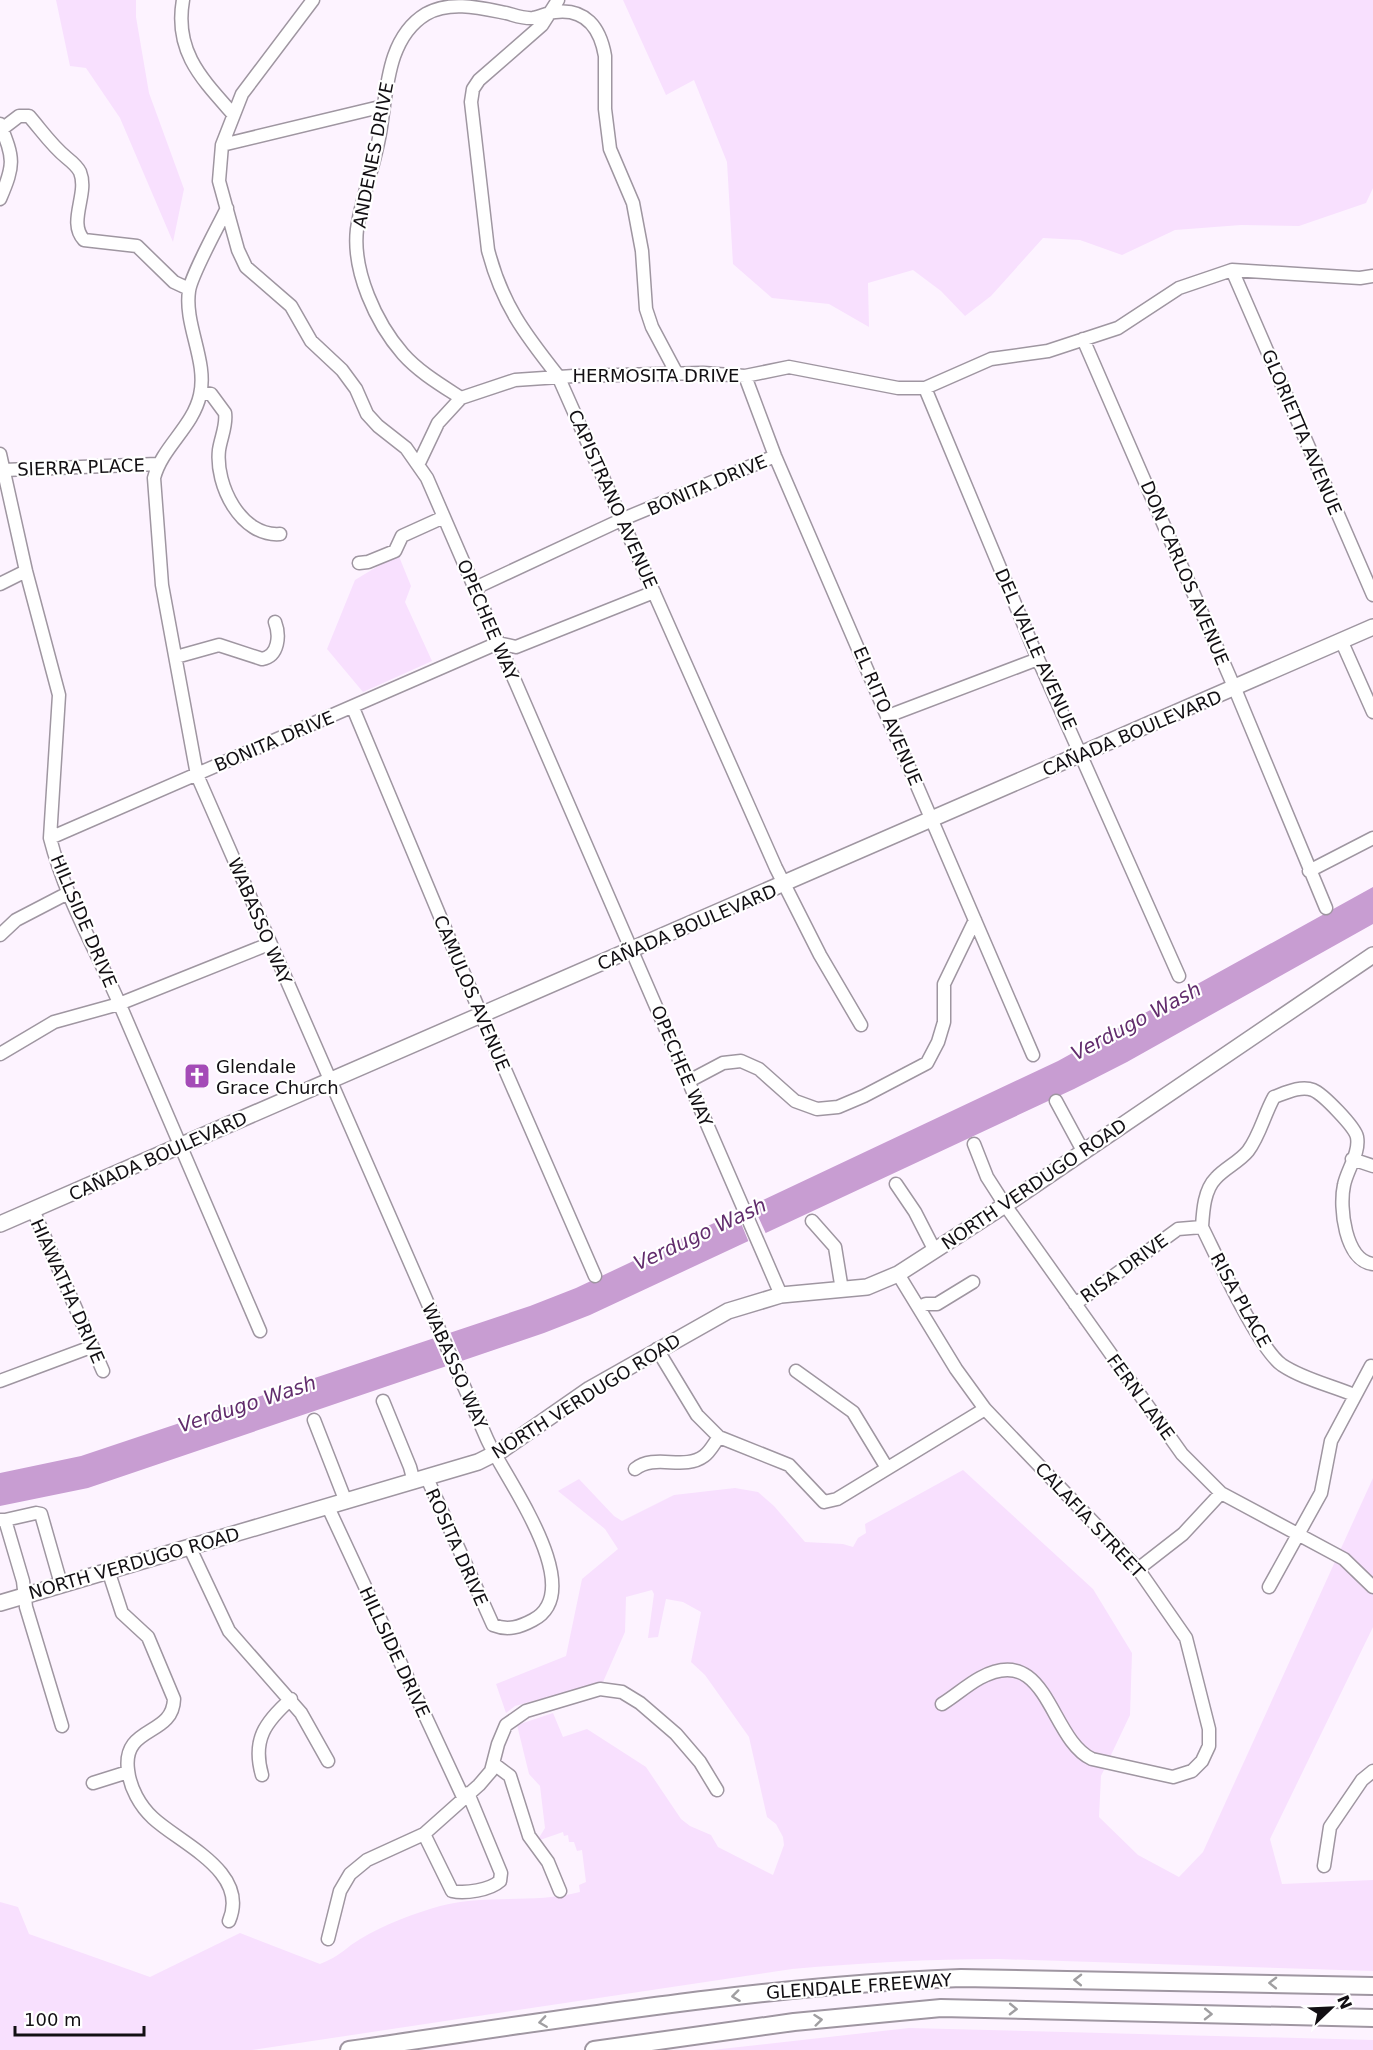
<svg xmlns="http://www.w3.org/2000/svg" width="1373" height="2050" viewBox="0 0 1373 2050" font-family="'DejaVu Sans',sans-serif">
<rect width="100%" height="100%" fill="#fdf3ff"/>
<!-- green -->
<path fill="#f8e0fe" d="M 56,0 L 136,0 L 136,17 L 149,93 L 184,189 L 173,242 L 120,118 L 86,68 L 70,66 Z
M 623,0 L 1373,0 L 1373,188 L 1366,203 L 1299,226 L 1241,225 L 1175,230 L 1122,255 L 1080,240 L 1043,238 L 991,296 L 965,316 L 941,291 L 913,270 L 868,283 L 869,327 L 829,304 L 772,298 L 733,264 L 727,162 L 694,80 L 666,95 Z
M 398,554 L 411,586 L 405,602 L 432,661 L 363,692 L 327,649 L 355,580 Z
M 963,1470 L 1093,1589 L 1132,1653 L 1130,1715 L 1101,1776 L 1099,1817 L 1138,1855 L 1179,1877 L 1203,1852 L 1373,1478 L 1373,1627 L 1270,1839 L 1282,1884 L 1373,1880 L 1373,1971 L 998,1959 C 929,1959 861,1963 792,1969 L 252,2050 L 0,2050 L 0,1902 L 18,1907 L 29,1934 L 150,1977 L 240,1933 L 320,1964 C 333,1959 341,1953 351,1945 C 374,1929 404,1917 430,1909 C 481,1892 531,1905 580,1892 L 579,1885 L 586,1882 L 582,1850 L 577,1851 L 574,1842 L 569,1842 L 568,1835 L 564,1836 L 563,1832 L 537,1841 L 545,1828 L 540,1786 L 529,1774 L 517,1725 L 553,1713 L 563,1737 L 587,1729 L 646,1767 L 681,1819 L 690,1826 L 711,1835 L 718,1847 L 773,1875 L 784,1845 L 783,1837 L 776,1824 L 767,1817 L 749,1737 L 705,1675 L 691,1662 L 701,1612 L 683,1602 L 666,1599 L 658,1637 L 648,1638 L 654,1594 L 652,1590 L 626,1597 L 625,1632 L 603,1682 L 515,1706 L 506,1713 L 496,1684 L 566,1656 L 582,1579 L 618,1549 L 605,1529 L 558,1491 L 579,1479 L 614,1516 L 622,1521 L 674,1495 L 735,1488 L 758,1492 L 774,1506 L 805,1542 L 843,1544 L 853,1547 L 858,1538 L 866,1533 L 865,1524 Z
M 909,2028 L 1373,2040 L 1373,2050 L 712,2050 Z"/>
<!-- water -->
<path fill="#c89dd2" d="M 1373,887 L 1373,924 L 1127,1062 L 1074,1089 L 590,1315 L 544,1333 L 88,1488 L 0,1506 L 0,1473 L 81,1456 L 530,1306 L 576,1288 L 1058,1061 Z"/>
<!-- pier -->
<path fill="#fdf3ff" d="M 752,1203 L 767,1236 L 750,1245 L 736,1211 Z
M 449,1329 L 463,1362 L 446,1368 L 431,1334 Z"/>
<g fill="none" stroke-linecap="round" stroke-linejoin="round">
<!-- minor casing -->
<g stroke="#9f96a1" stroke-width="15">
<path id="minor" d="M 183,0 C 174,51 201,78 233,114
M 313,0 L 242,94 L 222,145 L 219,181 L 238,250 L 246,267 L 291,306 L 311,341 L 342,370 L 356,389 L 367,414 L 378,426 L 406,448 L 427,478 L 781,1295
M 558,0 L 542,25 L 479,80 L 473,89 L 471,102 L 488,250 C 502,304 524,333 558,376 L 776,868 L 820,955 L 861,1025
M 0,124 C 14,159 15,164 0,199
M 2,129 L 19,116 L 29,116 C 42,131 52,146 67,158 C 72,162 77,166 80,172 C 89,194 67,222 84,240 L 137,246 L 174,282 L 189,289
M 222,145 L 384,106
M 227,208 C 219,225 191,275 189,291 C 184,325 208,361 200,395 C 193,427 162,447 154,478 L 162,585 L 197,775 L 487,1439 C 504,1477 590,1590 533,1620 C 520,1627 508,1631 493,1625 L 427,1478
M 1232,270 L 1373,595
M 1083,339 L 1235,689 L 1326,908
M 745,376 L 775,456 L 1033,1055
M 925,388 L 1038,659 L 1179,976
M 201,392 L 211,394 L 225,413 C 227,425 221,437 219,450 C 215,485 241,537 280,534
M 461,398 C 441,385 419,372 403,354 C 376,323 352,271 357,229 C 362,195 376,162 381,127 C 387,88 388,37 426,14 C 450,0 481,8 506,13 C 514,15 524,19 533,18 C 540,17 547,13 555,12 C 585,8 600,27 605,56 L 605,109 L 610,149 L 633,203 L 642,251 L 646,309 L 652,327 L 677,374
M 0,454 L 26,571 L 59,695 L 50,838 C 65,897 96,950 120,1005 C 167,1114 213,1223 260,1331
M 419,463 L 438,423 L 461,398 L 515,380 L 574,376 L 703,373 L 745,376 L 789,367 L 898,388 L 925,388 L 991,359 L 1048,351 L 1118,328 L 1179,288 L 1232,270 L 1360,278 L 1373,276
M 4,470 L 157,464
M 359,563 L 368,562 L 395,551 L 402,536 L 444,517
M 0,584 L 26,571
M 475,588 L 623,519 L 775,456
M 1341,640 L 1373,712
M 176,657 L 219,645 L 262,659 C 279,656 280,635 275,622
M 353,708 L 482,1017 L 595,1276
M 888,716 L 1038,659
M 50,838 L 498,643 L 516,647 L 654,592
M 1309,871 L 1373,838
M 0,935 L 16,920 L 68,893
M 0,1054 L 54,1022 L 119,1004 L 269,944
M 689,1081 L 723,1063 L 741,1061 L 759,1069 L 795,1101 L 817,1109 L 838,1107 L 864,1096 L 927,1063 L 938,1042 L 944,1022 L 944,984 L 975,920
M 1056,1101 L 1083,1151
M 974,1144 L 987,1177 L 1005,1205 L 1182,1454 L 1221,1493 L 1344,1559 L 1373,1587
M 1352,1159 L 1373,1166
M 896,1184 L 915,1212 L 935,1251
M 33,1210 L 103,1371
M 812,1221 L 835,1247 L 842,1290
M 1202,1227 C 1203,1211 1204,1190 1216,1178 C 1225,1168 1239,1162 1248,1151 C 1260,1135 1264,1115 1274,1097 C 1285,1093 1301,1085 1313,1090 C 1323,1094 1355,1127 1357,1137 C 1360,1153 1347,1170 1344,1185 C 1339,1207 1345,1261 1373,1264
M 1202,1227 C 1217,1257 1258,1348 1282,1365 C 1303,1379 1330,1385 1354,1395
M 898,1274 L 956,1369 L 985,1409 L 1138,1569 L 1186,1638 L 1209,1729 L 1209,1746 L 1202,1761 L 1192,1771 L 1173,1777 L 1092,1759 C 1049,1739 1048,1641 980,1678 C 967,1685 955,1696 942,1704
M 1075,1304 L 1178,1229 L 1202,1227
M 919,1307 L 926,1304 L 937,1304 L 973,1282
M 657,1349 L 697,1415 L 719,1437 L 789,1465 L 824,1502 L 837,1499 L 985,1409
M 796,1371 L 853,1412 L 887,1468
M 0,1381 L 91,1347
M 383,1401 L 410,1467 L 414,1482
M 314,1420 L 346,1502
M 635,1469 C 655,1453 684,1471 704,1456 C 710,1452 715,1442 719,1437
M 328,1507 L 463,1797
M 0,1520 L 5,1520 L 23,1581 L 26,1607 L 62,1726
M 5,1520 L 36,1513 L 41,1514 L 61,1584
M 189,1546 L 229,1631 L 301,1713 L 328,1761
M 1138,1569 L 1183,1534 L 1221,1493
M 108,1570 L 122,1613 L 148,1637 L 174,1699 C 173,1737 122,1725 128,1770 C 130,1788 140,1806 153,1818 C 181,1844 250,1872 229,1921
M 1269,1587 L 1321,1493 L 1331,1441 L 1371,1366
M 494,1764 L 510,1776 L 529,1836 L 548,1862 L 560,1891
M 262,1775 C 252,1740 265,1722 291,1699
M 93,1783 L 128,1772
M 424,1834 L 452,1891 C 465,1894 490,1890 500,1881 L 501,1873 L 468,1793
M 1324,1866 L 1330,1827 L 1362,1780 L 1373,1771
M 328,1939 L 340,1891 L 350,1874 L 367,1860 L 424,1834 L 479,1785 L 491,1771 L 498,1744 L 506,1725 L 526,1711 L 600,1689 L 622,1692 L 640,1703 L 676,1734 L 700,1762 L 717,1790"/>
</g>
<!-- major casing -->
<g stroke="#9f96a1" stroke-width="18">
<path id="major" d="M 0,1224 L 1373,627
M 0,1603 L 478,1462 L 502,1450 L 590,1389 L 728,1311 L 781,1295 L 867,1287 L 898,1274 L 1005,1205 L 1373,955"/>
</g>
<!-- highway casing -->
<g stroke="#9f96a1" stroke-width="20">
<path id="highway" d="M 349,2050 C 552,2021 755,1986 961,1978 L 1373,1986
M 594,2050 L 794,2022 L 941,2008 L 1373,2018"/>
</g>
<!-- minor -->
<use href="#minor" stroke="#fff" stroke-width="12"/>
<!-- major -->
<use href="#major" stroke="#fff" stroke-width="15"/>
<!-- highway -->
<use href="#highway" stroke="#fff" stroke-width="16"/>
</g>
<!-- one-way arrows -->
<defs><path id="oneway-chevron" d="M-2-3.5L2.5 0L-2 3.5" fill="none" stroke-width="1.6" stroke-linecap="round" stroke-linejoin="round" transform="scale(1.5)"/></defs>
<g stroke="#a09fa1">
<use href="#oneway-chevron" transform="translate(1078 1980) rotate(-179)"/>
<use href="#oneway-chevron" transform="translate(1273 1983) rotate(-179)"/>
<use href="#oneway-chevron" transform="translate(736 1996) rotate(173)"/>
<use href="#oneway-chevron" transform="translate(1013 2009) rotate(1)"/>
<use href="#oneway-chevron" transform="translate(1208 2014) rotate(1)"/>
<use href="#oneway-chevron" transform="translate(818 2020) rotate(-6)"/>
<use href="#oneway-chevron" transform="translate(543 2022) rotate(172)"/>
</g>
<!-- icons -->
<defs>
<g id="church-square" transform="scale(1.35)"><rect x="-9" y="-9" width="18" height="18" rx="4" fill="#a44bb7" stroke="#fff"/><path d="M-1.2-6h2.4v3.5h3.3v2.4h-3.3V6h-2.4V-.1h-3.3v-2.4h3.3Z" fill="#fff"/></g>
</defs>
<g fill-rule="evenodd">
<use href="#church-square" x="197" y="1076"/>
</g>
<g text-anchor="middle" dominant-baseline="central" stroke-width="4.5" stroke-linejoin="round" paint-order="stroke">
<!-- street labels -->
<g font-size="18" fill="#120f13" stroke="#fff">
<text transform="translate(373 155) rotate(-79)">ANDENES DRIVE</text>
<text x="656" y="375">HERMOSITA DRIVE</text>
<text transform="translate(1302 432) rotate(67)">GLORIETTA AVENUE</text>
<text transform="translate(81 467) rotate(-2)">SIERRA PLACE</text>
<text transform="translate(707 485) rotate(-23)">BONITA DRIVE</text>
<text transform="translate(613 499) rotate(66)">CAPISTRANO AVENUE</text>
<text transform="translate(1185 573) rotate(67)">DON CARLOS AVENUE</text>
<text transform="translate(488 620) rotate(67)">OPECHEE WAY</text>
<text transform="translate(1036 649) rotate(66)">DEL VALLE AVENUE</text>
<text transform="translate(888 716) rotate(67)">EL RITO AVENUE</text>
<text transform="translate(1132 733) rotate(-23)">CAÑADA BOULEVARD</text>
<text transform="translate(274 741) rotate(-23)">BONITA DRIVE</text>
<text transform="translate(84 921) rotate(67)">HILLSIDE DRIVE</text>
<text transform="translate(260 921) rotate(67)">WABASSO WAY</text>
<text transform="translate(687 927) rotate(-23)">CAÑADA BOULEVARD</text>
<text transform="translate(472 993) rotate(67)">CAMULOS AVENUE</text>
<text transform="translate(682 1066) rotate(67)">OPECHEE WAY</text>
<text transform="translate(158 1156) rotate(-24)">CAÑADA BOULEVARD</text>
<text transform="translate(1034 1184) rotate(-34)">NORTH VERDUGO ROAD</text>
<text transform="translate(1124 1268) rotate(-36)">RISA DRIVE</text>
<text transform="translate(68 1291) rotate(66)">HIAWATHA DRIVE</text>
<text transform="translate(1241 1300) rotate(61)">RISA PLACE</text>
<text transform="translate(455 1366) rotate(66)">WABASSO WAY</text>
<text transform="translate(586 1396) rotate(-32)">NORTH VERDUGO ROAD</text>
<text transform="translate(1141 1397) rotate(54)">FERN LANE</text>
<text transform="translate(1090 1520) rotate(47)">CALAFIA STREET</text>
<text transform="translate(457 1547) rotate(66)">ROSITA DRIVE</text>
<text transform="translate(134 1563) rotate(-16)">NORTH VERDUGO ROAD</text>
<text transform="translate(395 1652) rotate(65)">HILLSIDE DRIVE</text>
<text transform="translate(859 1986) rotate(-4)">GLENDALE FREEWAY</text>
</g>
<!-- poi labels -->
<g font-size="18" fill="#120f13" stroke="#fff" text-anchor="start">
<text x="216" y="1066">Glendale<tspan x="216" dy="21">Grace Church</tspan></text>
</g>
<!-- water labels -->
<g font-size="20" font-style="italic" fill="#622d6d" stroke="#fff">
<text transform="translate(1136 1021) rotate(-28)">Verdugo Wash</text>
<text transform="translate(700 1234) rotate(-25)">Verdugo Wash</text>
<text transform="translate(247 1404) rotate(-18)">Verdugo Wash</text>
</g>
</g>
<!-- north arrow -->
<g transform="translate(1331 2008) rotate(67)" stroke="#ffffff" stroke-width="4.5" paint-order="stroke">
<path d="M0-4.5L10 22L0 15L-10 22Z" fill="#120f13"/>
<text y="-9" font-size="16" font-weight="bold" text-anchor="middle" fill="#120f13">N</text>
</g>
<!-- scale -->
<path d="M15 2026v9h129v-9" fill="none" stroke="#120f13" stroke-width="3"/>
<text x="24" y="2026" font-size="18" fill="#120f13" stroke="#ffffff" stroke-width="4.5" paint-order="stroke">100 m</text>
</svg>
